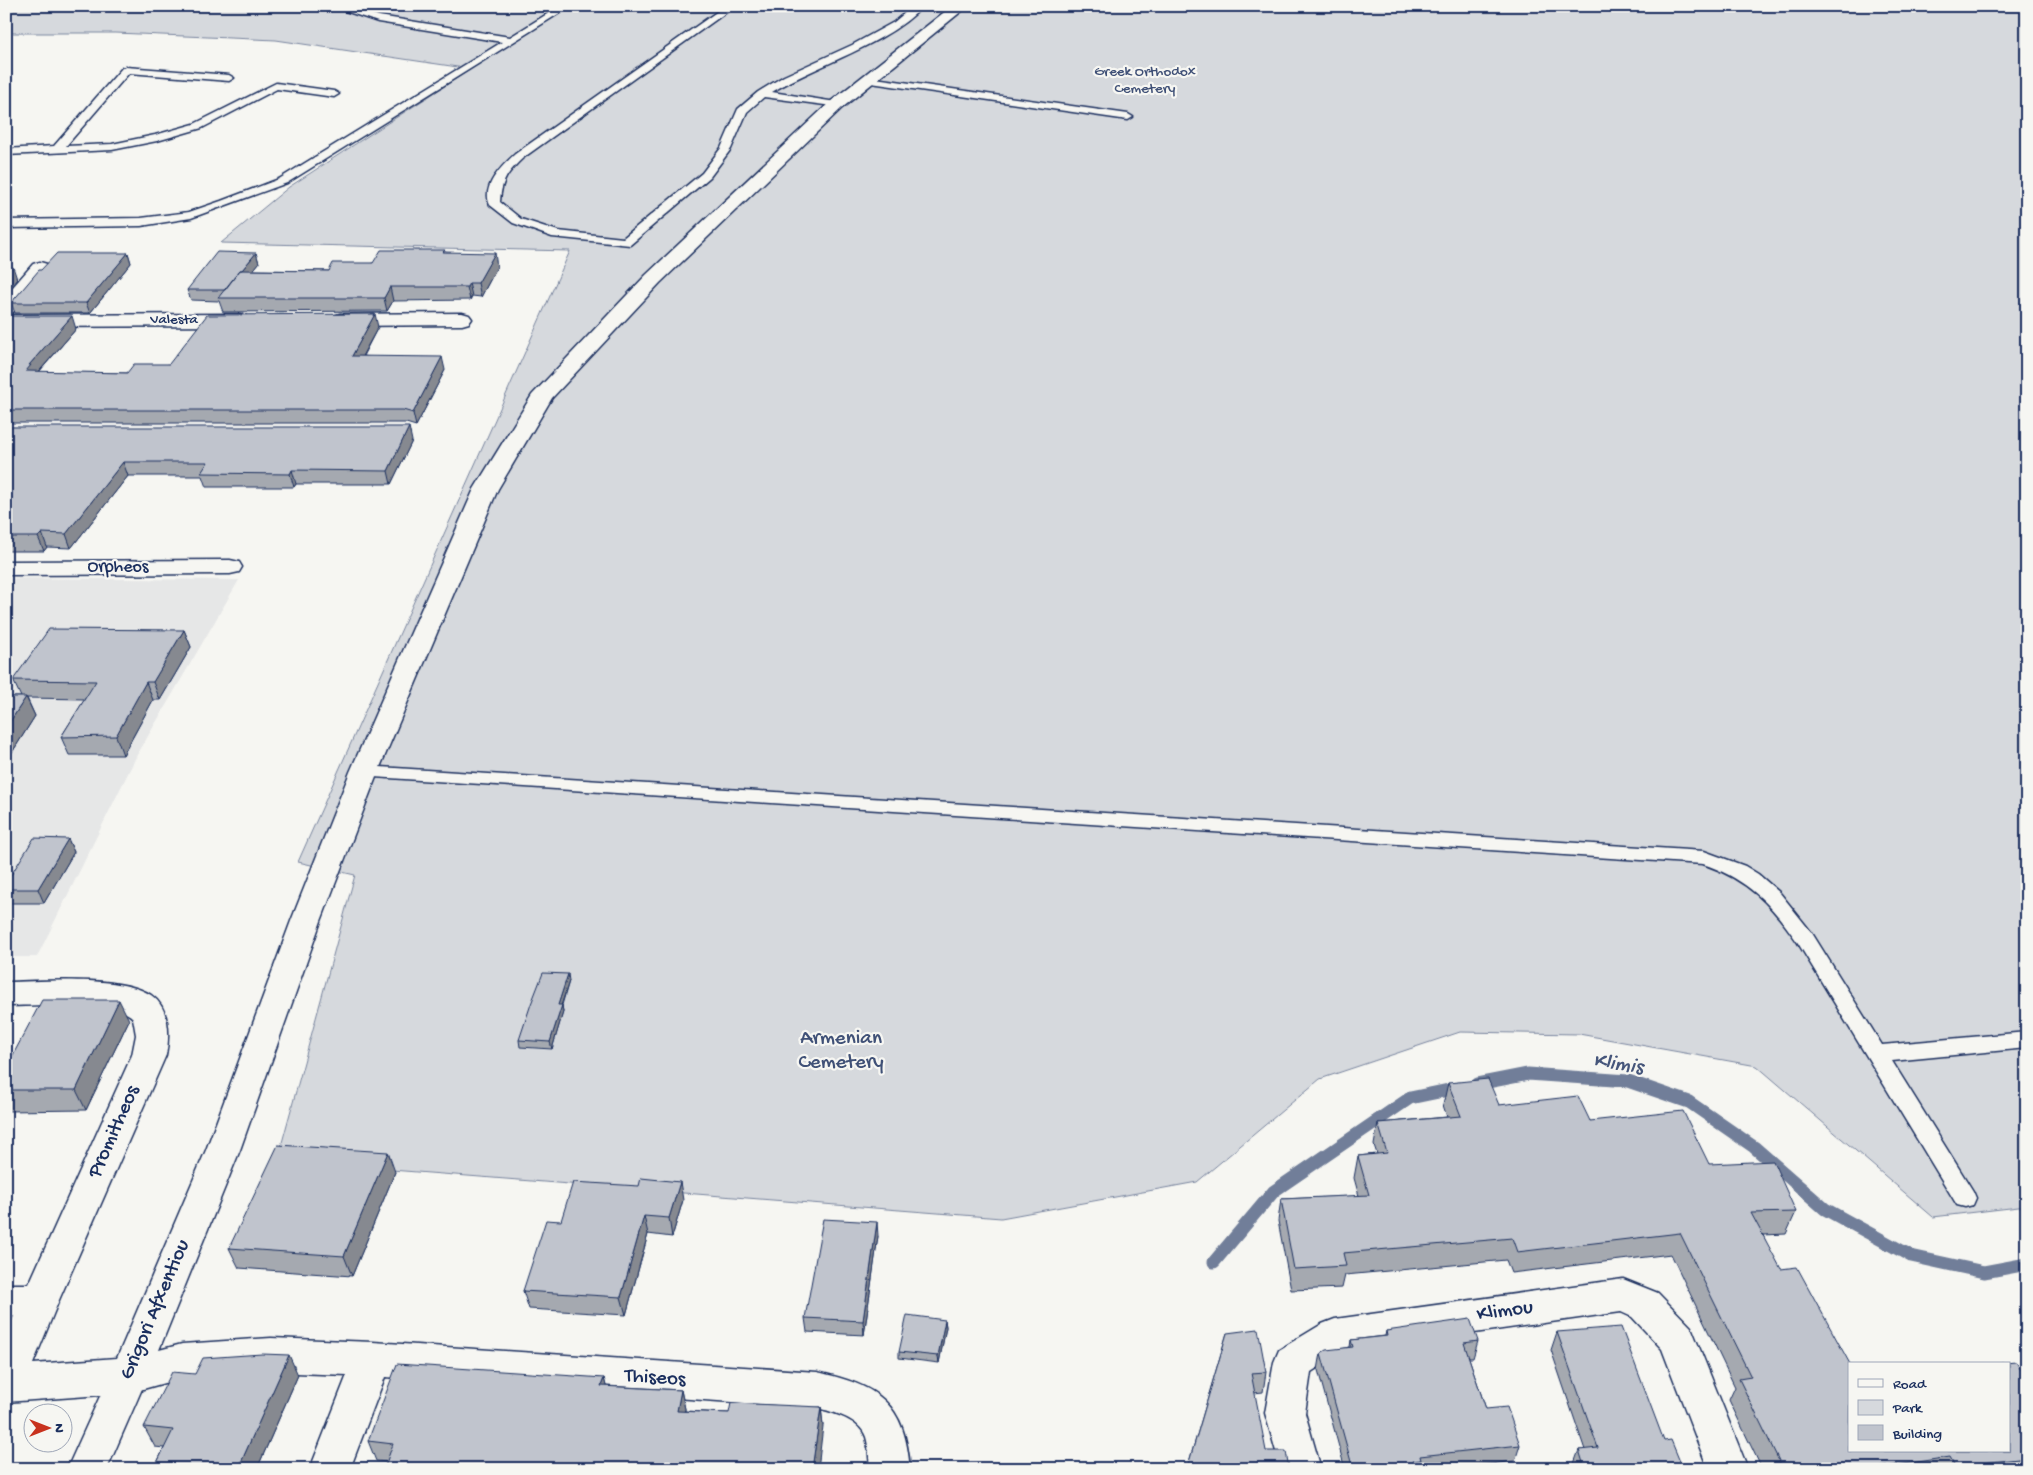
<svg xmlns="http://www.w3.org/2000/svg" width="2033" height="1475" viewBox="0 0 2033 1475" font-family="'Gochi Hand',sans-serif">
<rect width="100%" height="100%" fill="#f6f6f2"/>
<filter id="ink" filterUnits="userSpaceOnUse"><feTurbulence type="fractalNoise" baseFrequency=".02" numOctaves="2"/><feDisplacementMap in="SourceGraphic" scale="10" xChannelSelector="R" yChannelSelector="G"/><feConvolveMatrix kernelMatrix="1 2 1 2 8 2 1 2 1" color-interpolation-filters="sRGB"/></filter>
<g filter="url(#ink)">
<!-- built -->
<path fill="#e6e7e7" d="M 6,578 L 239,580 L 137,755 L 37,957 L 6,957 Z"/>
<!-- green -->
<path fill="#d6d9dd" stroke="#78849e" d="M 6,6 L 2027,6 L 2027,1206 L 1933,1217 L 1757,1066 L 1579,1034 L 1460,1032 L 1320,1079 L 1197,1182 L 1001,1218 L 277,1161 L 355,875 L 298,862 L 570,251 L 221,243 L 289,187 L 471,69 L 276,40 L 116,33 L 6,33 Z"/>
<g fill="none" stroke-linecap="round" stroke-linejoin="round">
<!-- stream -->
<path stroke="#717e99" stroke-width="13" d="M 1477,1084 L 1528,1074 L 1628,1081 L 1689,1102 L 1754,1147 L 1825,1209 L 1911,1256 L 1984,1272 L 2027,1264
M 1214,1262 L 1274,1191 L 1410,1098 L 1458,1088"/>
<!-- lane casing -->
<g stroke="#1b2f5e" stroke-width="3">
<path id="lane" d="M 330,6 L 345,6 L 379,16 L 510,37 L 560,6 L 571,6 L 287,183 L 191,218 L 141,226 L 6,228 L 6,220 L 141,218 L 189,212 L 221,201 L 279,179 L 502,42 L 378,22 Z
M 725,6 L 735,6 L 523,158 C 508,172 501,181 500,202 L 521,219 L 558,231 L 623,238 L 702,173 L 721,148 L 738,109 L 758,92 L 784,76 L 852,45 L 894,22 L 913,6 L 923,6 C 889,44 816,65 772,92 L 836,102 L 840,103 L 841,105 L 840,107 L 764,97 L 747,112 L 731,149 L 710,177 L 630,245 L 552,237 L 513,223 L 490,205 C 481,186 502,166 515,154 Z
M 126,67 L 229,75 L 234,78 L 229,81 L 129,73 L 66,146 L 112,144 L 155,135 L 194,124 L 276,83 L 334,91 L 339,94 L 334,97 L 277,89 L 202,128 L 157,141 L 112,150 L 6,155 L 6,149 L 54,146 L 122,68 Z
M 868,77 L 1128,114 L 1133,117 L 1128,120 L 864,82 L 863,80 Z
M 364,766 L 1704,851 L 1745,866 L 1758,874 L 1780,893 L 1812,933 L 1882,1045 L 2027,1032 L 2027,1048 L 1892,1061 L 1973,1191 L 1976,1198 L 1973,1205 L 1965,1207 L 1957,1205 L 1798,943 C 1771,904 1749,880 1703,864 L 358,776 L 355,772 L 358,768 Z"/>
</g>
<!-- street casing -->
<g stroke="#1b2f5e" stroke-width="3">
<path id="street" d="M 952,6 L 968,6 L 842,108 L 660,283 L 552,398 L 498,489 L 378,772 L 321,921 L 240,1150 L 159,1350 L 182,1344 L 271,1338 L 373,1342 L 817,1372 C 879,1386 905,1403 910,1469 L 870,1469 C 869,1459 869,1447 866,1437 C 860,1419 834,1412 817,1408 L 385,1377 L 350,1469 L 310,1469 L 347,1375 L 271,1372 L 182,1378 L 129,1393 L 6,1402 L 6,1336 L 14,1316 L 6,1316 L 6,1284 L 29,1284 L 132,1055 L 136,1035 L 133,1018 C 116,999 33,1006 6,1006 L 6,982 C 43,981 121,975 151,995 C 170,1008 170,1035 166,1055 L 59,1300 L 33,1364 L 117,1358 L 206,1150 L 291,921 L 350,772 L 474,489 L 532,395 L 646,275 L 830,102 Z
M 40,262 L 47,264 L 50,268 L 13,312 L 6,314 L 6,295 L 33,264 Z
M 462,313 L 469,315 L 472,319 L 469,323 L 462,325 L 340,326 L 333,324 L 330,320 L 333,316 L 340,314 Z
M 240,314 L 247,316 L 250,320 L 247,324 L 240,326 L 6,327 L 6,315 Z
M 230,560 L 239,562 L 242,567 L 239,572 L 230,574 L 6,575 L 6,561 Z
M 1623,1279 L 1658,1293 L 1691,1327 L 1748,1469 L 1708,1469 L 1662,1349 L 1632,1317 L 1621,1312 L 1342,1352 L 1311,1372 L 1305,1413 L 1321,1469 L 1281,1469 L 1265,1413 L 1274,1362 L 1279,1350 L 1322,1324 L 1335,1319 Z"/>
</g>
<!-- primary casing -->
<g stroke="#1b2f5e" stroke-width="3">
<path id="primary" d="M 129,1357 L 143,1363 L 148,1375 L 107,1469 L 67,1469 L 115,1363 Z"/>
</g>
<!-- lane -->
<use href="#lane" fill="#f6f6f2" fill-rule="evenodd"/>
<!-- street -->
<use href="#street" fill="#f6f6f2" fill-rule="evenodd"/>
<!-- primary -->
<use href="#primary" fill="#f6f6f2" fill-rule="evenodd"/>
</g>
<!-- wall -->
<path fill="#a5a9b0" stroke="#1b2f5e" d="M 445,252 L 497,267 L 481,297 L 472,296 L 470,300 L 393,301 L 387,311 L 223,312 L 219,301 L 191,300 L 187,290 L 256,253 L 259,263 L 253,270 L 329,271 L 373,263 Z
M 128,253 L 131,263 L 90,313 L 15,313 L 11,303 L 41,270 Z
M 6,315 L 76,329 L 39,372 L 127,373 L 169,364 L 378,327 L 363,356 L 445,370 L 416,426 L 406,423 L 6,423 Z
M 6,427 L 412,441 L 391,484 L 296,484 L 294,487 L 206,487 L 202,476 L 128,476 L 71,548 L 47,547 L 44,551 L 6,551 Z
M 184,630 L 191,647 L 160,700 L 153,700 L 123,755 L 69,755 L 61,737 L 85,699 L 27,698 L 35,716 L 6,762 L 6,697 L 21,697 L 13,680 Z
M 68,839 L 74,852 L 44,903 L 9,903 L 6,896 L 6,883 Z
M 569,981 L 562,1005 L 563,1012 L 552,1049 L 520,1047 L 519,1040 Z
M 129,1020 L 86,1110 L 6,1111 L 6,1068 Z
M 1448,1083 L 1499,1105 L 1590,1121 L 1709,1164 L 1796,1212 L 1786,1234 L 1763,1235 L 1849,1451 L 2027,1380 L 2027,1469 L 1762,1469 L 1729,1400 L 1735,1387 L 1671,1254 L 1511,1273 L 1506,1260 L 1345,1275 L 1342,1288 L 1291,1290 L 1278,1221 L 1281,1199 L 1359,1196 L 1354,1178 L 1358,1156 L 1377,1154 L 1374,1145 L 1378,1123 L 1447,1117 L 1443,1105 Z
M 395,1172 L 352,1276 L 239,1268 L 229,1248 Z
M 683,1200 L 672,1237 L 648,1234 L 626,1315 L 529,1309 L 523,1291 L 561,1221 Z
M 878,1236 L 864,1335 L 807,1332 L 805,1318 Z
M 945,1320 L 946,1327 L 939,1363 L 899,1358 L 899,1352 Z
M 1386,1331 L 1478,1341 L 1473,1358 L 1469,1358 L 1486,1409 L 1520,1445 L 1515,1461 L 1449,1469 L 1345,1469 L 1318,1370 L 1321,1353 L 1350,1347 L 1351,1340 L 1385,1336 Z
M 1557,1332 L 1664,1441 L 1683,1469 L 1572,1469 L 1579,1450 L 1585,1450 L 1551,1350 Z
M 1227,1333 L 1266,1372 L 1263,1392 L 1254,1393 L 1187,1469 Z
M 195,1374 L 298,1375 L 257,1469 L 154,1469 L 164,1448 L 155,1447 L 144,1427 Z
M 604,1378 L 606,1386 L 681,1390 L 685,1409 L 685,1411 L 729,1413 L 821,1407 L 823,1426 L 387,1462 L 376,1461 L 368,1441 Z"/>
<!-- shaded-wall -->
<path fill="#868990" stroke="#1b2f5e" d="M 128,253 L 131,263 L 90,313 L 86,303 Z
M 256,253 L 259,263 L 231,298 L 226,290 Z
M 495,253 L 497,267 L 481,297 L 478,283 Z
M 13,267 L 17,279 L 6,292 L 6,274 Z
M 469,283 L 472,296 L 470,300 L 467,287 Z
M 390,287 L 393,301 L 387,311 L 384,298 Z
M 375,314 L 378,327 L 355,369 L 352,356 Z
M 72,316 L 76,329 L 35,376 L 26,371 L 29,365 Z
M 442,357 L 445,370 L 416,426 L 413,413 Z
M 409,427 L 412,441 L 391,484 L 388,471 Z
M 123,462 L 128,476 L 71,548 L 66,534 Z
M 292,470 L 296,484 L 294,487 L 290,474 Z
M 42,533 L 47,547 L 44,551 L 38,537 Z
M 184,630 L 191,647 L 160,700 L 153,682 Z
M 146,682 L 153,700 L 123,755 L 116,736 Z
M 26,697 L 35,716 L 6,762 L 6,728 Z
M 68,839 L 74,852 L 44,903 L 38,889 Z
M 568,974 L 569,981 L 559,1012 L 558,1005 Z
M 119,1000 L 129,1020 L 86,1110 L 76,1090 Z
M 562,1005 L 563,1012 L 552,1049 L 550,1042 Z
M 388,1152 L 395,1172 L 352,1276 L 344,1256 Z
M 680,1182 L 683,1200 L 672,1237 L 669,1218 Z
M 644,1216 L 648,1234 L 626,1315 L 621,1297 Z
M 877,1222 L 878,1236 L 864,1335 L 863,1321 Z
M 945,1320 L 946,1327 L 939,1363 L 938,1356 Z
M 289,1355 L 298,1375 L 257,1469 L 238,1469 Z
M 604,1378 L 609,1398 L 601,1386 Z
M 681,1390 L 685,1409 L 681,1430 L 677,1411 Z
M 821,1407 L 823,1426 L 818,1469 L 812,1469 Z"/>
<!-- building -->
<path fill="#c0c4cd" stroke="#1b2f5e" d="M 381,250 L 445,250 L 443,252 L 495,253 L 478,283 L 469,283 L 467,287 L 390,287 L 384,298 L 218,298 L 240,270 L 329,271 L 333,263 L 373,263 Z
M 217,252 L 256,253 L 242,270 L 240,270 L 225,290 L 187,290 Z
M 57,253 L 128,253 L 86,303 L 11,303 L 39,270 L 41,270 Z
M 6,267 L 13,267 L 6,274 Z
M 375,314 L 352,356 L 442,357 L 413,413 L 403,410 L 6,410 L 6,316 L 72,316 L 29,365 L 31,365 L 26,371 L 127,373 L 134,364 L 169,364 L 207,315 Z
M 6,427 L 409,427 L 388,471 L 292,470 L 290,474 L 201,473 L 208,462 L 123,462 L 66,534 L 42,533 L 38,537 L 6,537 Z
M 49,629 L 184,630 L 153,682 L 146,682 L 116,736 L 61,737 L 96,681 L 13,680 Z
M 6,697 L 26,697 L 6,728 Z
M 34,838 L 68,839 L 38,889 L 6,889 L 6,883 Z
M 543,973 L 568,974 L 558,1005 L 562,1005 L 550,1042 L 519,1040 L 531,1004 Z
M 42,1000 L 119,1000 L 76,1090 L 6,1090 L 6,1068 Z
M 1488,1079 L 1499,1105 L 1578,1096 L 1590,1121 L 1683,1111 L 1709,1164 L 1773,1161 L 1796,1212 L 1751,1213 L 1781,1269 L 1797,1267 L 1850,1364 L 1849,1451 L 2009,1451 L 2009,1364 L 1994,1364 L 2016,1362 L 2027,1380 L 2027,1458 L 1955,1466 L 1950,1457 L 1870,1469 L 1783,1469 L 1739,1379 L 1751,1377 L 1680,1233 L 1517,1252 L 1512,1238 L 1343,1253 L 1346,1266 L 1294,1269 L 1281,1199 L 1369,1195 L 1358,1156 L 1387,1153 L 1378,1123 L 1461,1116 L 1448,1083 Z
M 278,1145 L 388,1152 L 344,1256 L 229,1248 Z
M 641,1178 L 680,1182 L 669,1218 L 644,1216 L 621,1297 L 523,1291 L 546,1220 L 561,1221 L 573,1182 L 639,1186 Z
M 823,1219 L 877,1222 L 863,1321 L 805,1318 Z
M 907,1315 L 945,1320 L 938,1356 L 899,1352 Z
M 1470,1319 L 1478,1341 L 1464,1343 L 1486,1409 L 1507,1407 L 1520,1445 L 1420,1456 L 1421,1460 L 1412,1461 L 1414,1469 L 1368,1469 L 1367,1467 L 1353,1469 L 1321,1353 L 1326,1350 L 1353,1347 L 1351,1340 L 1387,1336 L 1386,1331 Z
M 1621,1327 L 1664,1441 L 1671,1440 L 1683,1469 L 1585,1469 L 1579,1450 L 1598,1448 L 1557,1332 Z
M 1258,1329 L 1266,1372 L 1251,1373 L 1266,1451 L 1286,1451 L 1289,1469 L 1187,1469 L 1227,1333 Z
M 262,1354 L 289,1355 L 238,1469 L 154,1469 L 173,1430 L 144,1427 L 172,1372 L 195,1374 L 203,1358 Z
M 397,1364 L 604,1378 L 601,1386 L 681,1390 L 677,1411 L 729,1413 L 731,1403 L 821,1407 L 812,1469 L 384,1469 L 393,1444 L 368,1441 Z"/>
</g>
<g text-anchor="middle" dominant-baseline="central" stroke-width="4.5" stroke-linejoin="round" paint-order="stroke">
<!-- far-park labels -->
<g font-size="15" fill="#405177" stroke="#f6f6f2">
<text x="1145" y="72">Greek Orthodox<tspan x="1145" dy="17">Cemetery</tspan></text>
</g>
<!-- far-street labels -->
<g font-size="15" fill="#1b2f5e" stroke="#f6f6f2">
<text x="174" y="320">Valesta</text>
</g>
<!-- street labels -->
<g font-size="18" fill="#1b2f5e" stroke="#f6f6f2">
<text x="118" y="567">Orpheos</text>
</g>
<!-- near-park labels -->
<g font-size="21" fill="#405177" stroke="#f6f6f2">
<text x="841" y="1039">Armenian<tspan x="841" dy="24">Cemetery</tspan></text>
</g>
<!-- near-street labels -->
<g font-size="21" fill="#1b2f5e" stroke="#f6f6f2">
<text transform="translate(115 1132) rotate(-66)">Promitheos</text>
<text transform="translate(156 1310) rotate(-67)">Grigori Afxentiou</text>
<text transform="translate(1505 1312) rotate(-8)">Klimou</text>
<text transform="translate(655 1379) rotate(4)">Thiseos</text>
</g>
<!-- near-water labels -->
<g font-size="22" font-style="italic" fill="#46567b" stroke="#f6f6f2">
<text transform="translate(1618 1065) rotate(9)">Klimis</text>
</g>
</g>
<!-- margin -->
<rect width="2033" height="1475" fill="none" stroke="#f6f6f2" stroke-width="25"/>
<rect x="12" y="12" width="2008" height="1450" fill="none" stroke="#1b2f5e" stroke-width="2" filter="url(#ink)"/>
<!-- legend -->
<rect x="1848" y="1362" width="162" height="90" fill="#f6f6f2" stroke="#9ea6b7"/>
<rect x="1858" y="1379" width="25" height="8" fill="#f6f6f2" stroke="#9ea6b7"/>
<text x="1893" y="1388" font-size="15" fill="#1b2f5e">Road</text>
<rect x="1858" y="1400" width="25" height="15" fill="#d6d9dd" stroke="#9ea6b7"/>
<text x="1893" y="1412" font-size="15" fill="#1b2f5e">Park</text>
<rect x="1858" y="1425" width="25" height="15" fill="#c0c4cd" stroke="#9ea6b7"/>
<text x="1893" y="1438" font-size="15" fill="#1b2f5e">Building</text>
<!-- north arrow -->
<g transform="translate(48 1428) rotate(90)"><circle r="24" fill="#f6f6f2" stroke="#9ea6b7"/>
<path d="M0-4L9 19L0 12L-9 19Z" fill="#c8321e"/>
<text y="-8" font-size="14" font-weight="bold" text-anchor="middle" fill="#1b2f5e">N</text>
</g>
</svg>
